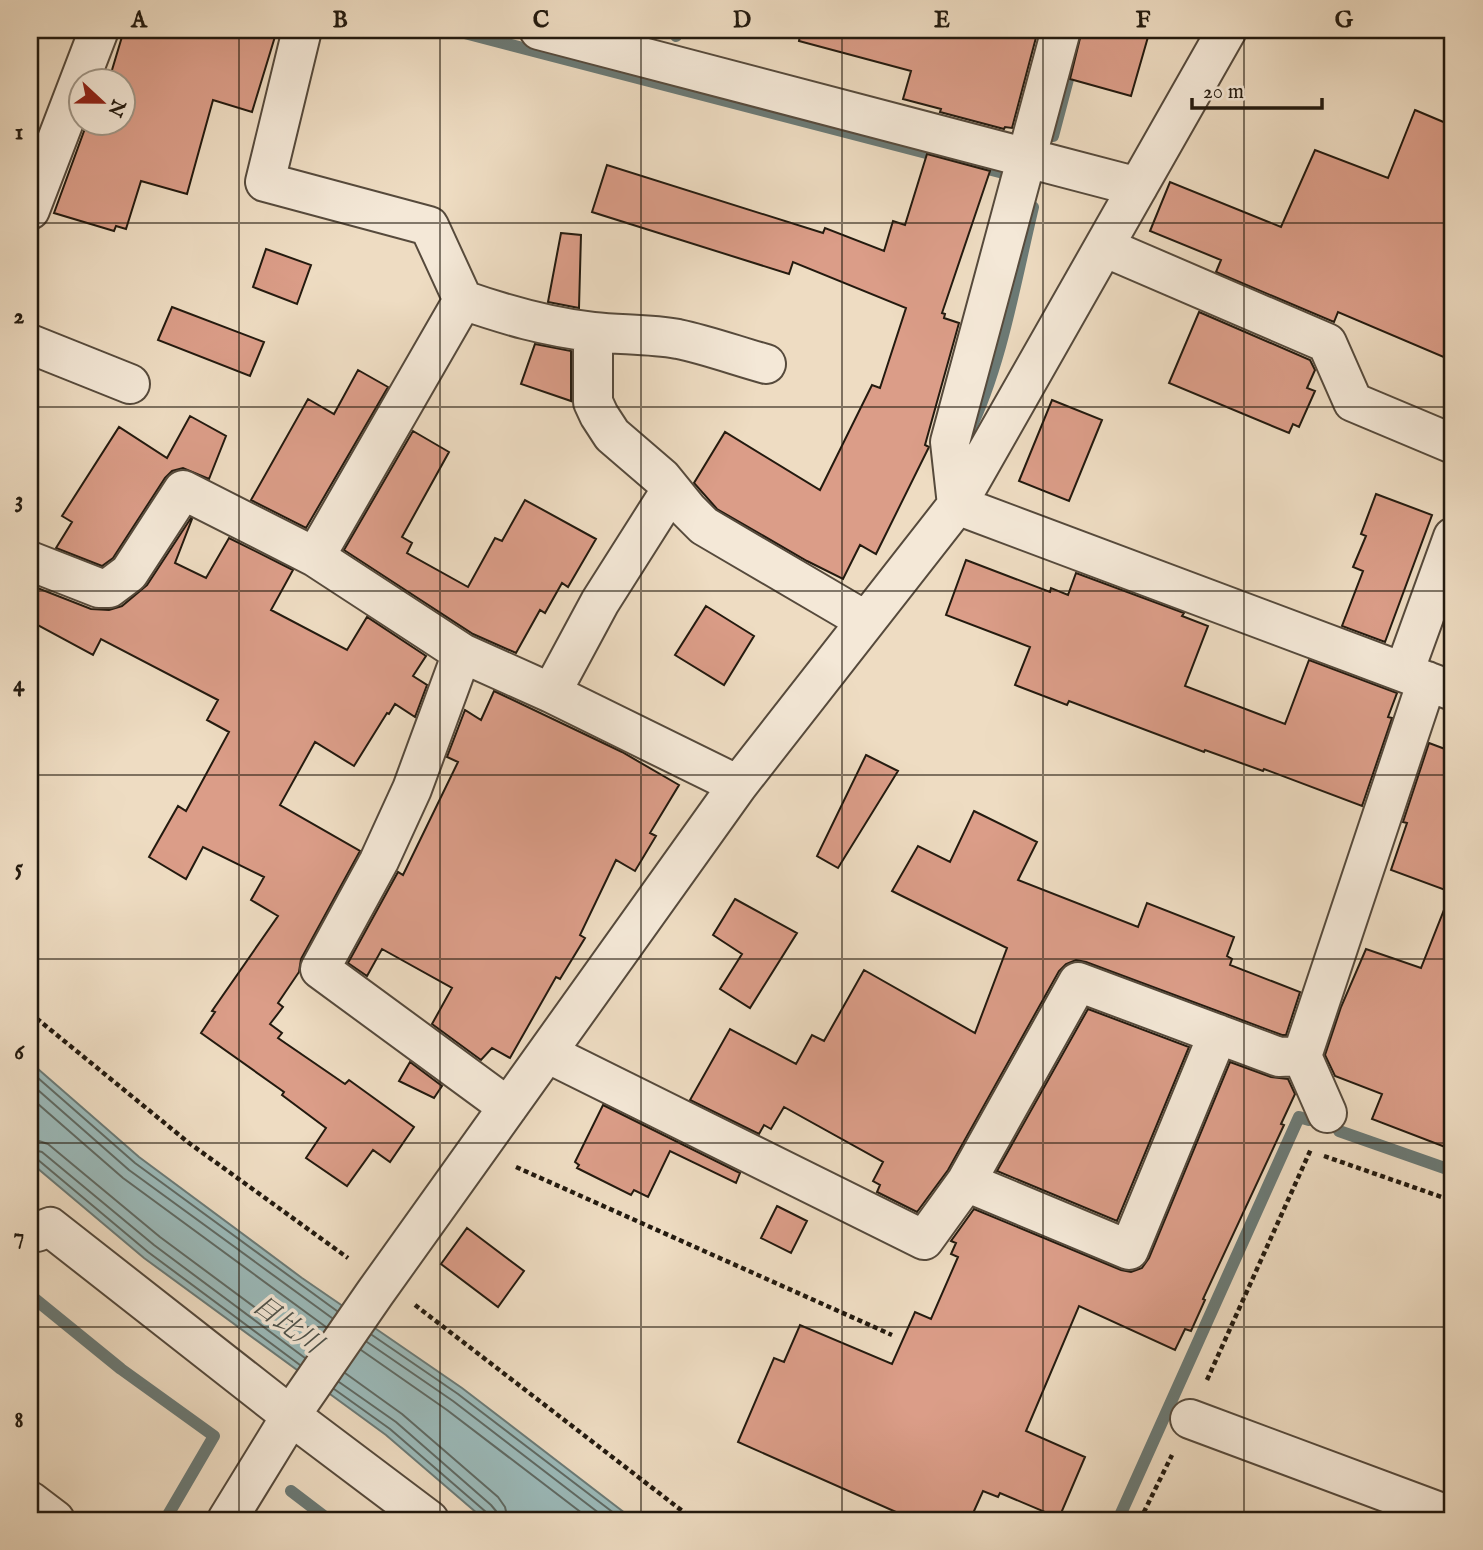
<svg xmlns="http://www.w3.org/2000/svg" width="1483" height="1550" viewBox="0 0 1483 1550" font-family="'IM FELL English','Noto Serif JP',serif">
<rect width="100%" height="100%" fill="#eedcc2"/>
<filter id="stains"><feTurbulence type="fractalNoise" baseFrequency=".00286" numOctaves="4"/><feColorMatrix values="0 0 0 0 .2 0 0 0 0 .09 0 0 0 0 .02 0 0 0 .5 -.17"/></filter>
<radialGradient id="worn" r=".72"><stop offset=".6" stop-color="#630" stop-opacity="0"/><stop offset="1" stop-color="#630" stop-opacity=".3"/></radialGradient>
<!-- water -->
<path fill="#9bbaba" stroke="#6b7a76" stroke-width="2" d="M 30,1062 L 139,1157 L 302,1278 L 462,1388 L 634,1520 L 485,1520 L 386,1435 L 144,1258 L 30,1162 Z"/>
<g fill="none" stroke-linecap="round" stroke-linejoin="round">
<!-- shore -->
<path stroke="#5f6a64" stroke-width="2" d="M 30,1071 L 135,1163 L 337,1311
M 30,1083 L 129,1170 L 332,1318
M 30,1097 L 123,1178 L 326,1327
M 30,1138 L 48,1144 L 160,1237 L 311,1349
M 30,1149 L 42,1152 L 154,1245 L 305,1358
M 30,1158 L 37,1159 L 148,1252 L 300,1365
M 372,1335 L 458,1394 L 623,1520
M 367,1342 L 453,1401 L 608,1520
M 361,1350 L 447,1410 L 591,1520
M 345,1373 L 402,1414 L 498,1497 L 505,1507 L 508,1520
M 339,1382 L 396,1422 L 491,1505 L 496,1511 L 497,1520
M 334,1389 L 390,1429 L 486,1512 L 488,1520"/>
<!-- stream -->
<path stroke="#6b7a76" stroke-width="12" d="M 453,30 L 1011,175
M 676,36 L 678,30
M 1053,136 L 1081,30
M 969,431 C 1001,367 1016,277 1033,207
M 1339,1131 L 1453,1171
M 30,1295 L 121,1369 L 214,1436 L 165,1520
M 291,1491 L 329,1520
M 1118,1520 L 1299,1117 L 1309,1120"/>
</g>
<!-- building -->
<path fill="#db9d88" stroke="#231a0f" stroke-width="2" d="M 124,30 L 277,30 L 252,112 L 213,100 L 187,194 L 141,181 L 126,229 L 116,226 L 114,231 L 54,213 L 87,123 L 96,126 L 97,122 L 122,122 L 122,80 L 109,80 Z
M 801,30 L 1038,30 L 1012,128 L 1005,127 L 1004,129 L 940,112 L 941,109 L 903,99 L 911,71 L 799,41 Z
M 1082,30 L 1150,30 L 1131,96 L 1070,79 Z
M 1415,110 L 1453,126 L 1453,361 L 1338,312 L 1334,322 L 1216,272 L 1221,260 L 1150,231 L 1170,182 L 1281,227 L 1315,150 L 1388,178 Z
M 927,154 L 990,171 L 942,313 L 945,314 L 944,318 L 959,323 L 925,445 L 929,447 L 876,554 L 860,545 L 843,579 L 807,561 L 717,509 L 694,483 L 725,432 L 820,490 L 872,385 L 880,388 L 906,308 L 793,262 L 789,274 L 592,212 L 607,165 L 823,233 L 825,228 L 884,251 L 893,221 L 905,225 Z
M 561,233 L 581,235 L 579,308 L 548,302 Z
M 266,249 L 311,265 L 297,304 L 253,287 Z
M 172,307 L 264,342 L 250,376 L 158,340 Z
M 1199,312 L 1310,360 L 1315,370 L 1307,388 L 1315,391 L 1299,427 L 1293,424 L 1289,433 L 1169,383 Z
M 535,344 L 571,351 L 571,401 L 521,384 Z
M 358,370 L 388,387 L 306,528 L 251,500 L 308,399 L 334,414 Z
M 1052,400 L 1102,420 L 1069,501 L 1019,481 Z
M 190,416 L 226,436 L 209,479 L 183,468 L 172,471 L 165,478 L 113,558 L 102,566 L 56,548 L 72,522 L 62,516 L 119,427 L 167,458 Z
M 413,431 L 449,452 L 402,537 L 412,543 L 407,553 L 468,587 L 495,538 L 502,541 L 525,500 L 596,539 L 568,587 L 562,583 L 545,613 L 540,610 L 516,653 L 473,634 L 344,550 Z
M 1376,494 L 1432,515 L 1385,642 L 1342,626 L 1363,571 L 1353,567 L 1366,536 L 1361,534 Z
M 191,518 L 192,519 L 175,563 L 206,578 L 229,538 L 293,570 L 271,610 L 347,650 L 367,617 L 426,656 L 413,676 L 427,685 L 415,717 L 395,704 L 389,714 L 387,713 L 354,766 L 315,742 L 280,805 L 360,851 L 301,959 L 299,972 L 278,1003 L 283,1007 L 270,1024 L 282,1033 L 278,1038 L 345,1084 L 349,1080 L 414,1127 L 390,1162 L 373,1150 L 347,1186 L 306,1158 L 326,1128 L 282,1095 L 284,1092 L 201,1033 L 215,1012 L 212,1011 L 278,916 L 251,900 L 264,877 L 203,847 L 186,879 L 149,857 L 178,806 L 186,811 L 229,732 L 207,720 L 218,700 L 101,639 L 93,655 L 30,621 L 30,597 L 35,587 L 91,609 L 109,610 L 122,606 L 147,585 Z
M 966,560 L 1050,592 L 1051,588 L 1068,595 L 1076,573 L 1184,613 L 1182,616 L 1208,626 L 1185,686 L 1285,724 L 1309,660 L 1397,693 L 1388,717 L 1392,718 L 1362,806 L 1264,769 L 1263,771 L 1205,750 L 1204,752 L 1069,701 L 1067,705 L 1015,685 L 1030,647 L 946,615 Z
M 706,606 L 754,636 L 724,685 L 675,655 Z
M 494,691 L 622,752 L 679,785 L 650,833 L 656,836 L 635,871 L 616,860 L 580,935 L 585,938 L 560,979 L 556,977 L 510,1058 L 492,1048 L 481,1060 L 432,1024 L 452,988 L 382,949 L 367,976 L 348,963 L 398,872 L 403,875 L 458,762 L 447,757 L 465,710 L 481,720 Z
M 1429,743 L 1453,752 L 1453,1150 L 1372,1119 L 1382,1094 L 1335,1076 L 1325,1055 L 1341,1007 L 1366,949 L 1421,968 L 1451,892 L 1391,870 L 1407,823 L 1403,822 Z
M 866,755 L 898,771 L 838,868 L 817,856 Z
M 974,811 L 1037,842 L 1018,880 L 1138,927 L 1147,903 L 1234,937 L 1227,956 L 1232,959 L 1230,965 L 1300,992 L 1286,1035 L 1282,1035 L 1086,962 L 1076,960 L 1066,964 L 1059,971 L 948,1170 L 917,1212 L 877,1192 L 880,1185 L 873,1181 L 883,1162 L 784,1107 L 771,1129 L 764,1125 L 759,1134 L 690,1100 L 730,1029 L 796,1064 L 812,1035 L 824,1041 L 864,970 L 975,1033 L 1007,948 L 892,891 L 918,846 L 950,862 Z
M 735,899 L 797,933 L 750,1008 L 720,989 L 742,954 L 713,935 Z
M 1088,1009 L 1189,1047 L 1117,1221 L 997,1171 Z
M 410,1062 L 442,1086 L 434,1098 L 399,1081 Z
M 1230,1062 L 1271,1077 L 1288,1079 L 1295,1094 L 1281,1124 L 1284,1125 L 1203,1299 L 1205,1300 L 1191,1331 L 1185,1329 L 1175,1350 L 1079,1306 L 1026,1431 L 1085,1457 L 1059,1518 L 1000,1493 L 998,1497 L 983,1491 L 970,1520 L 914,1520 L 738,1442 L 774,1358 L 784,1362 L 800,1325 L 892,1364 L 915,1312 L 931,1319 L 958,1257 L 951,1254 L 956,1243 L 951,1241 L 974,1209 L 1121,1270 L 1131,1272 L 1142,1268 L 1149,1258 Z
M 603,1105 L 740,1173 L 736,1183 L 670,1151 L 648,1197 L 634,1190 L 631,1195 L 577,1168 L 579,1165 L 575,1162 Z
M 777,1206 L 807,1221 L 791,1253 L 761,1238 Z
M 467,1228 L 524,1271 L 498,1307 L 441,1264 Z"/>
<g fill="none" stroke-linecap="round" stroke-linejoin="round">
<!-- minor casing -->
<g stroke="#564a3c" stroke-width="42">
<path id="minor" d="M 302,30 L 265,182 L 429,226 L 463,300 L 315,557 L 462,653 L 551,693 L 738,785
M 539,30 L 1138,187
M 30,210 L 99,30
M 1104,247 L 1327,343 L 1353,402 L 1453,444
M 463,300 C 506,315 547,327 593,332 C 621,335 650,334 678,339 C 707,345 737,356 766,364
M 593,332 L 593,402 L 599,415 L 612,435 L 662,478 L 688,510 L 704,526 L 866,621
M 30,344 L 130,384
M 957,505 L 1453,691
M 957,505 L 950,442 L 1061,30
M 30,561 L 99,588 L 109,588 L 129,573 L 183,490 L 315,557
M 462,653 L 412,789 L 379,861 L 320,969 L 508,1107
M 1404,672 L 1453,537
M 551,693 L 600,602 L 671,490
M 1218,1034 L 1129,1250 L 966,1182 L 1078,982 L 1279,1057 L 1302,1056
M 547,1053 L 924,1240 L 966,1182
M 1327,1113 L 1302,1056 L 1427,681
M 30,1229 L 37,1232 L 50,1227 L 291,1416 L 429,1520
M 1190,1419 L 1453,1517
M 30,1501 L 55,1520
M 227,1520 L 297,1406 L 375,1293 L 738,785 L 957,505 L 1227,30"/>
</g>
<!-- path -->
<path stroke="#231a0f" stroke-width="4.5" stroke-dasharray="5 3.5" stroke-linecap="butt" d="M 30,1013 L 189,1143 L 348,1258
M 1324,1156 L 1453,1201
M 516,1167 L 892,1335
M 415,1305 L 694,1520
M 1207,1380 L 1311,1149
M 1140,1520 L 1172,1455"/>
<!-- minor -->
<use href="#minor" stroke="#f4e8d7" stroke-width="38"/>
</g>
<!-- grid -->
<path fill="none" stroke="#231a0f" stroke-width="2" stroke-opacity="0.55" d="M 239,30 L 239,1520M 440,30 L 440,1520M 641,30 L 641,1520M 842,30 L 842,1520M 1043,30 L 1043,1520M 1244,30 L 1244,1520M 30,223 L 1453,223M 30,407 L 1453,407M 30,591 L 1453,591M 30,775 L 1453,775M 30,959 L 1453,959M 30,1143 L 1453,1143M 30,1327 L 1453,1327"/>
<g text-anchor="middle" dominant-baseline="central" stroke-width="7" stroke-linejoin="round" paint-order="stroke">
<!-- water labels -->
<g font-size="26" font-style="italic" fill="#4d524b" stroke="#f4e8d7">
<text transform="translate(287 1325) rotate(36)">目比川</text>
</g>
</g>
<!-- margin -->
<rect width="1483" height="1550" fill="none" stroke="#eedcc2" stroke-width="77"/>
<!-- north arrow -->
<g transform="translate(102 102) rotate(112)"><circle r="33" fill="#f4e8d7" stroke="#a09687" stroke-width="2"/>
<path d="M0-5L12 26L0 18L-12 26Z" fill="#8f2418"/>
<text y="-10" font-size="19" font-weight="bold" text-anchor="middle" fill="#231a0f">N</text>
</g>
<!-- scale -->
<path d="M1192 98v10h130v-10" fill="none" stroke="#231a0f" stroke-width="3.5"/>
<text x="1203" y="98" font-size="21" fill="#231a0f" stroke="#f4e8d7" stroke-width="5" paint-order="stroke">20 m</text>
<rect x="38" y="38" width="1406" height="1474" fill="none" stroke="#231a0f" stroke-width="2.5"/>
<g font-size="23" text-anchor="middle" font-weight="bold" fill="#231a0f">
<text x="139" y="27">A</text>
<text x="340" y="27">B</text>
<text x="541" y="27">C</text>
<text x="742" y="27">D</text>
<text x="942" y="27">E</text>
<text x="1143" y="27">F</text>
<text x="1344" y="27">G</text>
<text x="19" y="139">1</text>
<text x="19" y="323">2</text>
<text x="19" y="507">3</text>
<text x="19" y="691">4</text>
<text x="19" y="875">5</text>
<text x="19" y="1059">6</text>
<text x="19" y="1243">7</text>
<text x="19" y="1427">8</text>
</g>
<rect width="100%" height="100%" filter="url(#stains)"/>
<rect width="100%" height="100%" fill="url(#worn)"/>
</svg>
